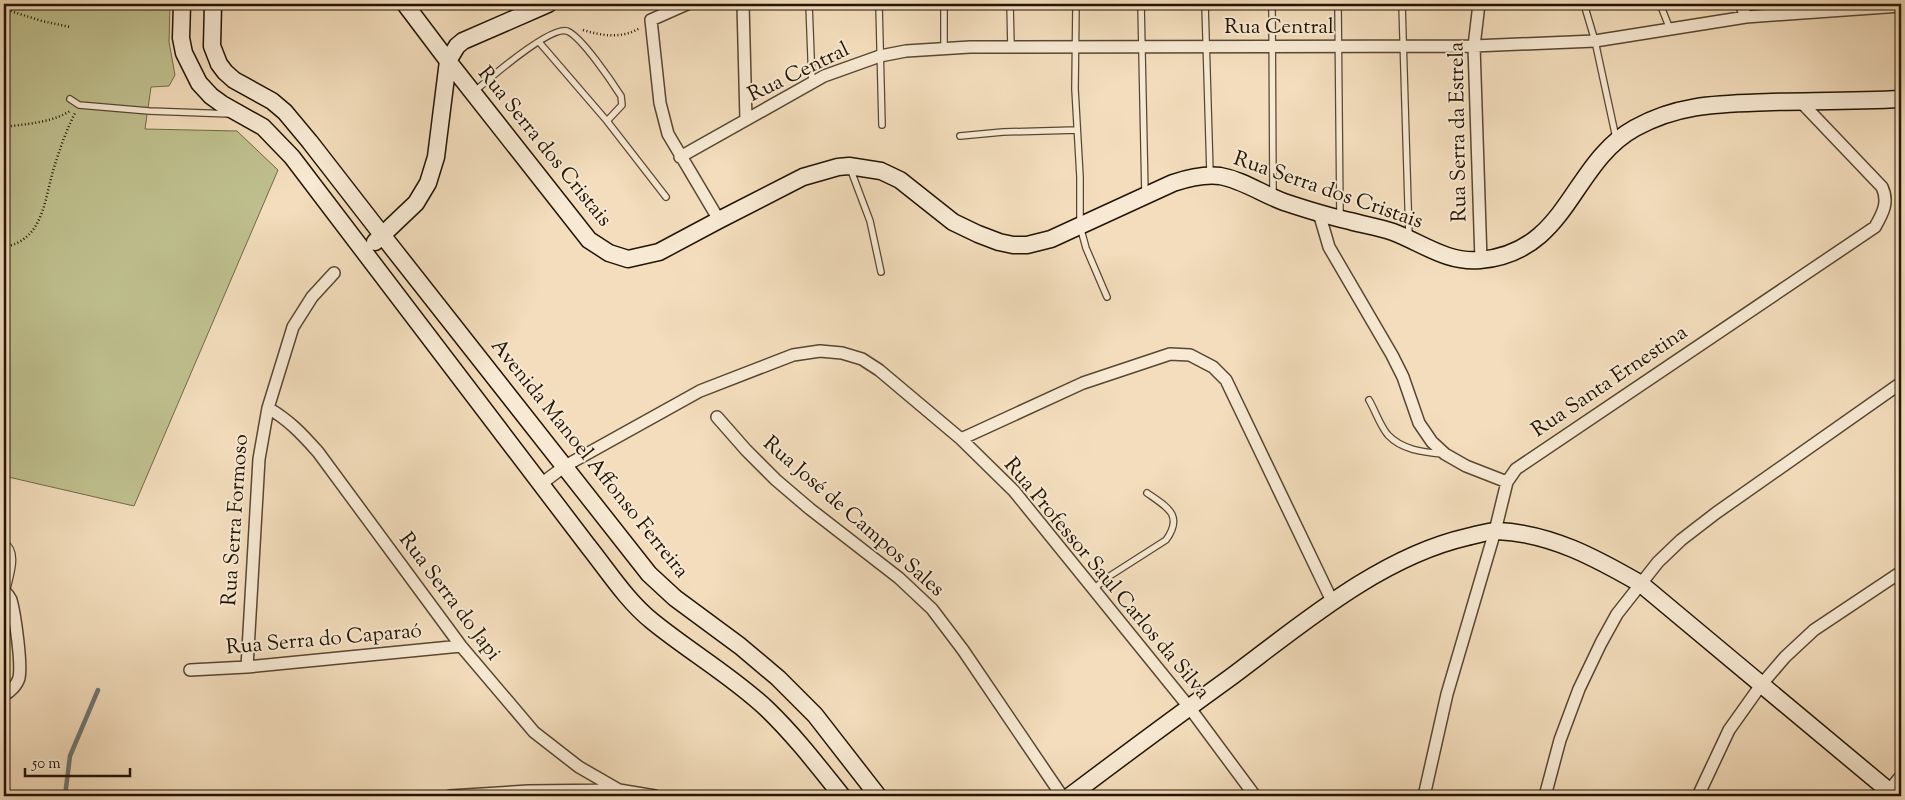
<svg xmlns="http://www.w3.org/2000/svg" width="1905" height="800" viewBox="0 0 1905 800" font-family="'Sorts Mill Goudy',serif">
<rect width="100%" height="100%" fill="#f3ddbc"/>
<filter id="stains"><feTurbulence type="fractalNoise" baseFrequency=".004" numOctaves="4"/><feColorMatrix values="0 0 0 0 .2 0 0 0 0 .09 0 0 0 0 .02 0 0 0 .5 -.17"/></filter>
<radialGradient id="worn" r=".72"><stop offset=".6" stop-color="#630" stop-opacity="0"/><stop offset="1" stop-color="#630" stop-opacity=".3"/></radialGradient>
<!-- green -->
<path fill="#bfc08e" stroke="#716a49" d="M 4,4 L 170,4 L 169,42 L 175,75 L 169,86 L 151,87 L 145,129 L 237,131 L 278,170 L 134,506 L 4,476 Z"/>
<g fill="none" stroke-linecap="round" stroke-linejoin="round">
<!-- stream -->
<path stroke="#6f7773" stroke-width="4.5" d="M 65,796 L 70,756 L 98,690"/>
<!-- lane casing -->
<g stroke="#574732" stroke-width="8">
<path id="lane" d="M 809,4 L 812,83
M 879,4 L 882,125
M 944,4 L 944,49
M 1010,4 L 1011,47
M 1076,4 L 1075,89 L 1080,177 L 1080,226 L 1086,248 L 1107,297
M 1141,4 L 1145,195
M 1205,4 L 1210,173
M 1272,4 L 1273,195
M 1338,4 L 1340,217
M 1402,4 L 1409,237
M 1584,4 L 1595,41 L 1616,138
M 1660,4 L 1670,29
M 1817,4 L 1820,11
M 539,42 L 607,121 L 666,197
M 475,91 C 490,78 550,26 567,31 C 581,36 612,82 621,96 L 622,105 L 607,121
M 70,99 L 79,105 L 149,111 L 231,114
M 960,136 L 1003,132 L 1077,130
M 850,168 L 870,221 L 881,272
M 1369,400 C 1375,410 1380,426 1388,435 C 1402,450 1423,452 1443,454
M 4,543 C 20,551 9,578 6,593
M 1094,589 L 1105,579 L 1166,540 C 1184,515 1167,507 1147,493"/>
</g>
<!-- street casing -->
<g stroke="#574732" stroke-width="14">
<path id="street" d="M 687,4 L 651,20 L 660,103 L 668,134 L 719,220
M 743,4 L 746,120
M 1479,4 L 1474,46 L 1481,260
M 1741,4 L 1746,17
M 680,157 L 824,76 L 880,56 L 906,51 L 970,47 L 1474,46 L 1595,41 L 1746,17 L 1901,6
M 1319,213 L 1329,247 L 1392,355 L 1403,377 L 1419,423 L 1432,442 L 1445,454 L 1466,466 L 1507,482
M 268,408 C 289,420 302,434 318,452 L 461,646 L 534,732 L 579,767 L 619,790
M 717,417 L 746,450 L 776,480 L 810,509 L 899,578 L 932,609 L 963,650 L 1062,796
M 961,439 L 1083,383 L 1170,354 L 1190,355 L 1213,367 L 1226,380 L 1333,603
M 541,484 L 565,466 L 700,391 L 793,355 L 820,351 L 842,353 L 862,359 L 879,370 L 961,439 L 1014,491 L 1189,707 L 1255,796
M 4,591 C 7,593 9,596 11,600 C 15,614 22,664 19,678 C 17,685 10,692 4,695
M 247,667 L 259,459 L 268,408 L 293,327 L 312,297 L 334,273
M 190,670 L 247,667 L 461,646
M 1885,795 L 1901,776
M 450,796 L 528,791 L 619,790 L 655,796
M 1424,796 L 1447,694 L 1495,531 L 1507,482 L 1516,469 L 1875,227 C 1883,213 1889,202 1882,187 L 1800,101
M 1545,796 L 1560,740 L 1579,689 L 1601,643 L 1617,614 L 1658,562 L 1681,540 L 1716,513 L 1901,383
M 1698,796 L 1729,730 L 1761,685 L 1785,657 L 1814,630 L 1901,572"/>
</g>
<!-- secondary casing -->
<g stroke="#231504" stroke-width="19">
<path id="secondary" d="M 182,4 L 181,38 L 184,53 L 199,83 L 211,96 L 222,104 L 263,127 L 292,157 L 588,546 C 608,571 627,601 652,621 C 690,652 732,676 767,709 C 795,736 818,766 842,796
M 213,4 L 212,46 L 219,64 L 225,72 L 234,80 L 272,101 L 285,112 L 310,142 L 383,236 L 649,574 L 675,598 L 740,646 L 778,678 L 815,715 L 878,796
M 405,4 L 448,61 L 589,240 L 609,253 L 628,259 L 659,252 L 719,220 L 803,177 L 838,167 L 849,166 L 881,171 L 900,180 L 953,222 L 978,234 L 999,242 L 1013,245 L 1027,245 L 1051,239 L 1173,183 C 1188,178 1204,174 1220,176 C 1243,180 1262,194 1284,202 C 1305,209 1327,216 1350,221 C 1364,225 1379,227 1393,232 C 1422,243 1447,263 1480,260 C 1569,252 1570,164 1635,128 C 1680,103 1721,104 1772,102 C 1815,101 1858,101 1901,99
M 375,242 L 416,203 L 428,183 L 436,157 L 448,61 L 457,46 L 463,41 L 548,4
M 1070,796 C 1123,756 1177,716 1231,677 C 1302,624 1380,557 1467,537 C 1477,535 1488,531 1497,531 C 1550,533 1596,558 1641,584 L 1895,796"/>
</g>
<!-- path -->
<path stroke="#231504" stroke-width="2.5" stroke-dasharray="1 2.5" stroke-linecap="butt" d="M 4,9 L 42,21 L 70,27
M 583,30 C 603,36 621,39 640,28
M 4,127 C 25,124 51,123 70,111
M 4,247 C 43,240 44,202 53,171 C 59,151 66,131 75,113"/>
<!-- lane -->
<use href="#lane" stroke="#f7e9d3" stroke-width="5.5"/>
<!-- street -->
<use href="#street" stroke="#f7e9d3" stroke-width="11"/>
<!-- secondary -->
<use href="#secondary" stroke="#f7e9d3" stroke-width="16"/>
</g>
<g text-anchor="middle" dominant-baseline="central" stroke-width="4" stroke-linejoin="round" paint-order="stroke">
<!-- street labels -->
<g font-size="21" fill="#231504" stroke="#f7e9d3">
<text x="1279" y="28">Rua Central</text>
<text transform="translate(799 73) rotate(-26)">Rua Central</text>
<text transform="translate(1459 132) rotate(-91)">Rua Serra da Estrela</text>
<text transform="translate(544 147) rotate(51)">Rua Serra dos Cristais</text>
<text transform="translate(1328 191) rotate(19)">Rua Serra dos Cristais</text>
<text transform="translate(1610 382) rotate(-34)">Rua Santa Ernestina</text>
<text transform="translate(589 459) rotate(51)">Avenida Manoel Affonso Ferreira</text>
<text transform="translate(853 517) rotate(41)">Rua José de Campos Sales</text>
<text transform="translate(236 520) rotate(-86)">Rua Serra Formoso</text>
<text transform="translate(1106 579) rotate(50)">Rua Professor Saul Carlos da Silva</text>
<text transform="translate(449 597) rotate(53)">Rua Serra do Japi</text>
<text transform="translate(324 640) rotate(-5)">Rua Serra do Caparaó</text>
</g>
</g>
<!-- margin -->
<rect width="1905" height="800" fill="none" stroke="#f3ddbc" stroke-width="20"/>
<rect x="5" y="5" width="1895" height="790" fill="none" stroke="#231504" stroke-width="2.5"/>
<rect x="10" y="10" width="1885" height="780" fill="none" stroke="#231504"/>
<!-- scale -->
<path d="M25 768v8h105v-8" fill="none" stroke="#231504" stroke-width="2.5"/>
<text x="32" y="768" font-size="15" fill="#231504" stroke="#f7e9d3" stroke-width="4" paint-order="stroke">50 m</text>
<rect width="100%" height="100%" filter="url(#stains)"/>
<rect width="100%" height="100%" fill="url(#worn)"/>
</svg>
